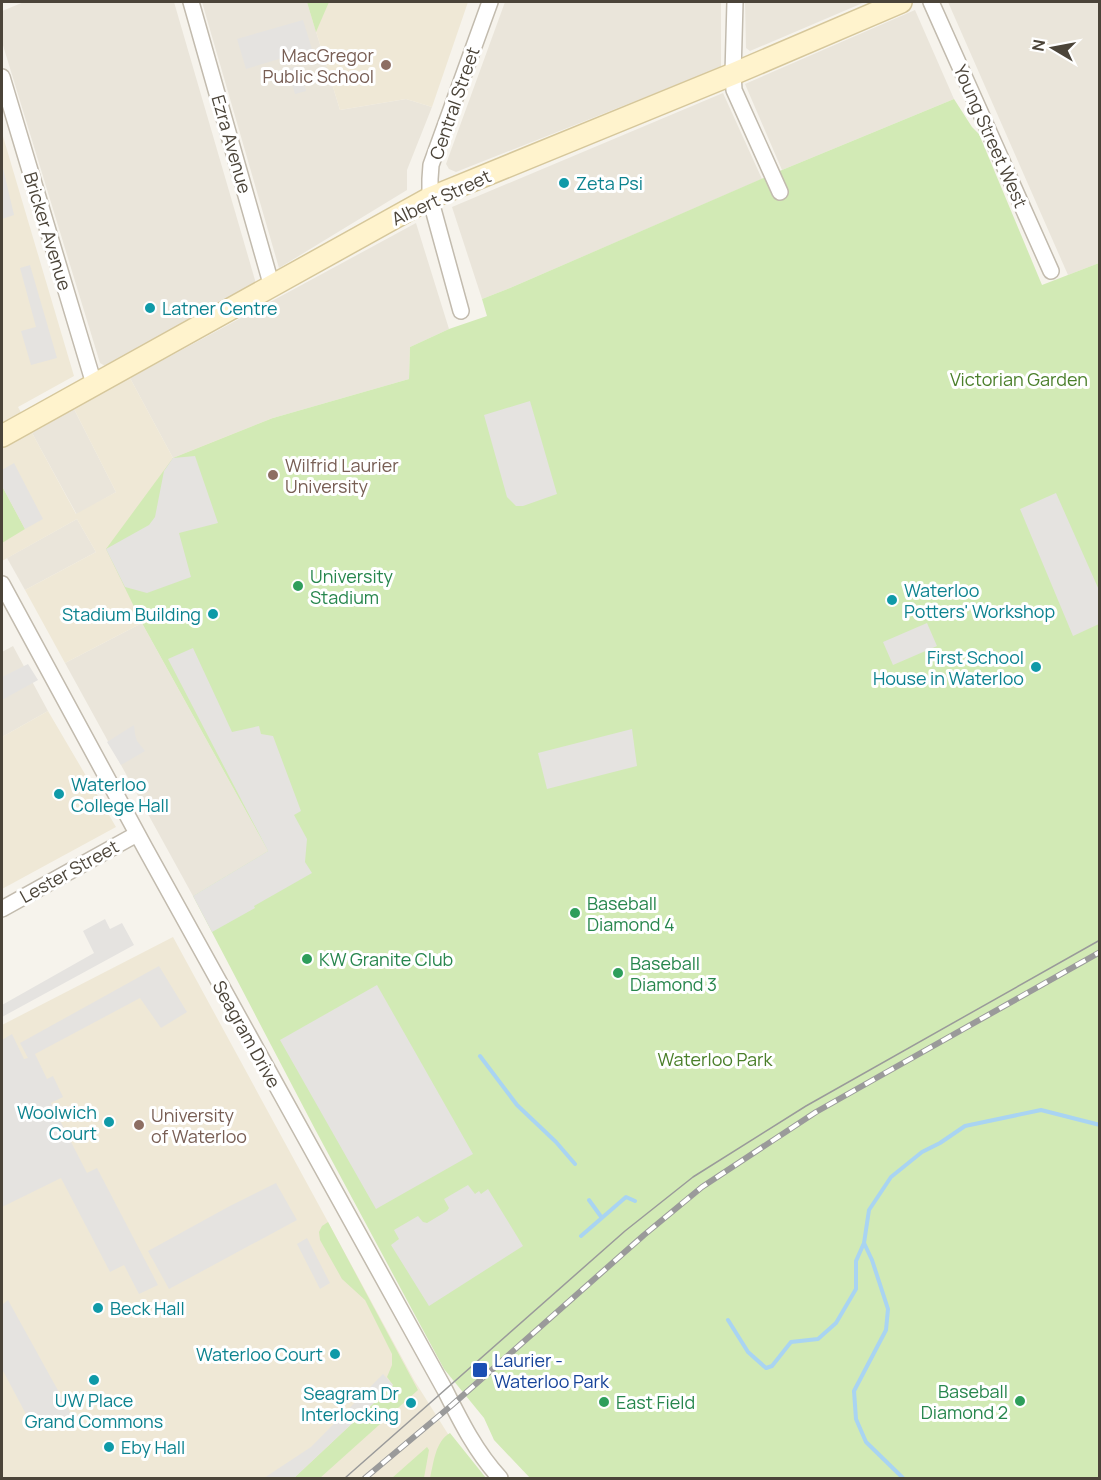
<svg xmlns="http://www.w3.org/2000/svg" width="1101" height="1480" viewBox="0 0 1101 1480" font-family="Manrope,sans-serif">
<rect width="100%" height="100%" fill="#f6f3ec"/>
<!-- residential -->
<path fill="#eae5da" d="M 24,2 L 174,2 L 257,287 L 107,367 L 100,363 L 2,42 L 2,11 Z
M 202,2 L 307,2 L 340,110 L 406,99 L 432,107 L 407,170 L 407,190 L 279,268 Z
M 505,2 L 721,2 L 721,67 L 456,172 L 449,169 L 446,164 Z
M 745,2 L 865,2 L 750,51 L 746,48 Z
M 948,2 L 1099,2 L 1099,263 L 1068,275 Z
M 915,10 L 954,99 L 782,170 L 745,84 Z
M 723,93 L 762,179 L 510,288 L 482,299 L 452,207 Z
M 416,223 L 449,329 L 410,347 L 409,379 L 273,418 L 173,458 L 130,378 Z
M 74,409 L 116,492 L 77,515 L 32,433 Z
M 77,519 L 96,552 L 25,590 L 7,558 Z
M 142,623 L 268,851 L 193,896 L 65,663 Z
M 13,646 L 48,711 L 2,737 L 2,652 Z"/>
<!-- education -->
<path fill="#efe8d6" d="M 307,2 L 468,2 L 432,107 L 406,99 L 340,110 Z
M 2,133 L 74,376 L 18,407 L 76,514 L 116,492 L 74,409 L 130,378 L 173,458 L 273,418 L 254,825 L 142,623 L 65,663 L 25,590 L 96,552 L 77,519 L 2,561 Z
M 48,711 L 116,827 L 2,889 L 2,737 Z
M 173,937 L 414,1380 L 448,1434 L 473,1478 L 2,1478 L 2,1025 Z"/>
<!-- green -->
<path fill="#d2eab5" d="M 307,2 L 329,2 L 316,32 Z
M 954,99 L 972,127 L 979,134 L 1042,285 L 1099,263 L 1099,1478 L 530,1478 L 494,1440 L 484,1418 L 444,1369 L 316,1131 L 193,896 L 268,851 L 142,623 L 106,549 L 173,458 L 273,418 L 409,379 L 410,347 L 449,329 L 487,316 L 482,299 L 510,288 L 782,170 Z
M 2,486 L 25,529 L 2,543 Z
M 328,1222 L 418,1390 L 320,1478 L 294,1478 L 393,1385 L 387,1377 L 392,1365 L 392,1354 L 365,1300 L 342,1279 L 320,1240 L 319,1232 L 322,1226 Z
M 450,1433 L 486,1478 L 430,1478 C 434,1462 435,1442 450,1433 Z
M 427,1447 L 429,1450 L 424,1478 L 392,1478 Z"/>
<!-- parking -->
<path fill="#e5e3e0" d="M 303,20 L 312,49 L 246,69 L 237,39 Z
M 298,66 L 306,91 L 295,94 L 287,69 Z
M 2,164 L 14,215 L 2,219 Z
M 30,265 L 57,358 L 31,365 L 21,331 L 36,327 L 20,268 Z
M 530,401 L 557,494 L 523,506 L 516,506 L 507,497 L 484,415 Z
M 195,456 L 218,523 L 179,533 L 191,577 L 147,593 L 125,587 L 106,549 L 149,525 L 155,517 L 164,471 L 173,458 Z
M 14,463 L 43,519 L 25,529 L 2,486 L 2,470 Z
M 1056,493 L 1099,590 L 1099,624 L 1073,636 L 1020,509 Z
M 927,623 L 937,646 L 893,665 L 883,642 Z
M 193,648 L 232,732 L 259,726 L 261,734 L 273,736 L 301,811 L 294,815 L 307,839 L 305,862 L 312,873 L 254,906 L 255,908 L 212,932 L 193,896 L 268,851 L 168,659 Z
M 28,664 L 38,680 L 2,700 L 2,677 Z
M 134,725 L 135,734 L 137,741 L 145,751 L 121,765 L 107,742 Z
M 632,729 L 637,766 L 547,789 L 538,753 Z
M 105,919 L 110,929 L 122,923 L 134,945 L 2,1017 L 2,1005 L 94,953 L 83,931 Z
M 159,966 L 187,1012 L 161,1028 L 140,998 L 35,1054 L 47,1079 L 53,1076 L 63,1097 L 51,1103 L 87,1173 L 97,1168 L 158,1285 L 139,1294 L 124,1265 L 110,1272 L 61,1178 L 2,1207 L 2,1040 L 12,1034 L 24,1059 L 28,1058 L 20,1043 Z
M 377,985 L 473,1154 L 376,1209 L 280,1040 Z
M 276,1183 L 297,1220 L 169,1289 L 148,1251 L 228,1207 Z
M 468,1185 L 475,1194 L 479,1191 L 481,1194 L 488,1189 L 523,1246 L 429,1306 L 391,1245 L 399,1239 L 394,1230 L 418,1216 L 423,1222 L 427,1223 L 447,1211 L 449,1208 L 444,1199 Z
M 307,1238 L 330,1283 L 320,1289 L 297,1244 Z
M 8,1300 L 71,1414 L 42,1431 L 33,1414 L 27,1416 L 2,1369 L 2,1305 Z
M 383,1374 L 393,1385 L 294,1478 L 264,1478 L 311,1447 Z"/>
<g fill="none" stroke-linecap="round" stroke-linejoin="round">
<!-- stream -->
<path stroke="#a9d4f2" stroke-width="4" d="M 480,1056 L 517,1105 L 556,1142 L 575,1164
M 589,1200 L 602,1218
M 581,1236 L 626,1197 L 635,1201
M 728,1320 L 748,1352 L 766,1368 L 772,1366 L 791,1342 L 818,1339 L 836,1323 L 856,1289 L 856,1261 L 864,1243
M 903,1478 L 866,1442 L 856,1419 L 854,1391 L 886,1330 L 888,1309 L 872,1260 L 864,1243 L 869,1210 L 891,1177 L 922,1152 L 940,1143 L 965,1126 L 1041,1110 L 1100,1125"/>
<!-- street casing -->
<g stroke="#c2bbae" stroke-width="18">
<path id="street" d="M 191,2 L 272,287
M 735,2 L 733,74 L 734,90 L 780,192
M 931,2 L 1051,271
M 2,77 L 94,384
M 461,311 L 430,198 L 430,179 L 431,165 L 490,2
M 2,584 L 145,848 L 445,1390 C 461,1422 476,1452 500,1478
M 2,909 L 137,834"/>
</g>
<!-- secondary casing -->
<g stroke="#d6c79b" stroke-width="24">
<path id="secondary" d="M 2,436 L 430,198 L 733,74 L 901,2"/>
</g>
<!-- street -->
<use href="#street" stroke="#fff" stroke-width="15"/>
<!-- secondary -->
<use href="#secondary" stroke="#fff3cd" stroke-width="21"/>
<!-- tram -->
<path stroke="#9a9a9a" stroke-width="1.5" d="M 419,1432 L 603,1271
M 345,1478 L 625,1231 L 693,1177 L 806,1106 L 1100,940"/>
<!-- rail casing -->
<g stroke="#9a9a9a" stroke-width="6">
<path id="rail" d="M 365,1478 L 452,1405 L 644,1235 L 702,1187 L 816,1112 L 1100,952"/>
</g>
<!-- rail -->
<use href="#rail" stroke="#fff" stroke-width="4" stroke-dasharray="11" stroke-linecap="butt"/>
</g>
<!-- markers -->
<g fill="#8d6e63" stroke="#fff" stroke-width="2">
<circle cx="386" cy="65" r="6"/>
<circle cx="273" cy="475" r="6"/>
<circle cx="139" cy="1125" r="6"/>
</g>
<g fill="#0f9aa8" stroke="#fff" stroke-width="2">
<circle cx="564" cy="183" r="6"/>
<circle cx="150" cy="308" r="6"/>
<circle cx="892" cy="600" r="6"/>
<circle cx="213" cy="614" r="6"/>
<circle cx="1036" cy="667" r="6"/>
<circle cx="59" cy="794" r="6"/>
<circle cx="109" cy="1122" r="6"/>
<circle cx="98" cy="1308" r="6"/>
<circle cx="335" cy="1354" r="6"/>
<circle cx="94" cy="1380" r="6"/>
<circle cx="411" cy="1403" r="6"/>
<circle cx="109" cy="1447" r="6"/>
</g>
<g fill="#2e9e5b" stroke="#fff" stroke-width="2">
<circle cx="298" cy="586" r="6"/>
<circle cx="575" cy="913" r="6"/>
<circle cx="307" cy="959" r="6"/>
<circle cx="618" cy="973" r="6"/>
<circle cx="1020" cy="1401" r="6"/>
<circle cx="604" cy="1402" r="6"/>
</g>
<rect fill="#1a4fb4" stroke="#fff" stroke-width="2" x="472" y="1362" width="16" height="16" rx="3"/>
<g text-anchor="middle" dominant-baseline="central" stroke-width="6" stroke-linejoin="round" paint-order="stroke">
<!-- education labels -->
<g font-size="18" fill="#785e54" stroke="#fff" text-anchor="start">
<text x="374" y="55" text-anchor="end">MacGregor<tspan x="374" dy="21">Public School</tspan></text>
<text x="285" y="465">Wilfrid Laurier<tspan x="285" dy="21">University</tspan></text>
<text x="151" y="1115">University<tspan x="151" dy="21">of Waterloo</tspan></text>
</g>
<!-- street labels -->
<g font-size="18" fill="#4b4439" stroke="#fff">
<text transform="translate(454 103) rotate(-71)">Central Street</text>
<text transform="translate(991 136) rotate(66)">Young Street West</text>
<text transform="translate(232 144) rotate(74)">Ezra Avenue</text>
<text transform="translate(441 197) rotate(-25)">Albert Street</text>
<text transform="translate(48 231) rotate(73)">Bricker Avenue</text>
<text transform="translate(69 871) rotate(-29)">Lester Street</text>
<text transform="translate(247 1034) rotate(61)">Seagram Drive</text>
</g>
<!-- culture labels -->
<g font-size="18" fill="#0d838f" stroke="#fff" text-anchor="start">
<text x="576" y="183">Zeta Psi</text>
<text x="162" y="308">Latner Centre</text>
<text x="904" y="590">Waterloo<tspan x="904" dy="21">Potters' Workshop</tspan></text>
<text x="201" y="614" text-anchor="end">Stadium Building</text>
<text x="1024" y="657" text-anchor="end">First School<tspan x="1024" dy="21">House in Waterloo</tspan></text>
<text x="71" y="784">Waterloo<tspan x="71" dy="21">College Hall</tspan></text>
<text x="97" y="1112" text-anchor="end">Woolwich<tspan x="97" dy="21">Court</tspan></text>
<text x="110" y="1308">Beck Hall</text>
<text x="323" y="1354" text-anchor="end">Waterloo Court</text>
<text x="399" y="1393" text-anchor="end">Seagram Dr<tspan x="399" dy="21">Interlocking</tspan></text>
<text x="94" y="1400" text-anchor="middle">UW Place<tspan x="94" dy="21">Grand Commons</tspan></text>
<text x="121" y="1447">Eby Hall</text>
</g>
<!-- park labels -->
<g font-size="18" fill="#4a7f2a" stroke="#fff">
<text x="1019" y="379">Victorian Garden</text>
<text x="715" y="1059">Waterloo Park</text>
</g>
<!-- leisure labels -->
<g font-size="18" fill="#27864d" stroke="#fff" text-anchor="start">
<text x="310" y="576">University<tspan x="310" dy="21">Stadium</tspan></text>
<text x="587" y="903">Baseball<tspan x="587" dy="21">Diamond 4</tspan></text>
<text x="319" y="959">KW Granite Club</text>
<text x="630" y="963">Baseball<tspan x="630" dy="21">Diamond 3</tspan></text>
<text x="1008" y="1391" text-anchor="end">Baseball<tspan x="1008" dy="21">Diamond 2</tspan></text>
<text x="616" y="1402">East Field</text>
</g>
<!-- transit labels -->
<g font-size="18" fill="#164399" stroke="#fff" text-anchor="start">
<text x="494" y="1360">Laurier -<tspan x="494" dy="21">Waterloo Park</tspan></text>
</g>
</g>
<!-- border -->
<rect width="1101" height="1480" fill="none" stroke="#4b4439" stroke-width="6"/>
<!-- north arrow -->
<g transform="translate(1053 48) rotate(280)" stroke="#ffffff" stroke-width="4.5" paint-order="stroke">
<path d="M0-4.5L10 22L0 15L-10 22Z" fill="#4b4439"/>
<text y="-9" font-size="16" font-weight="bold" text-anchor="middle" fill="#4b4439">N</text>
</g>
</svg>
